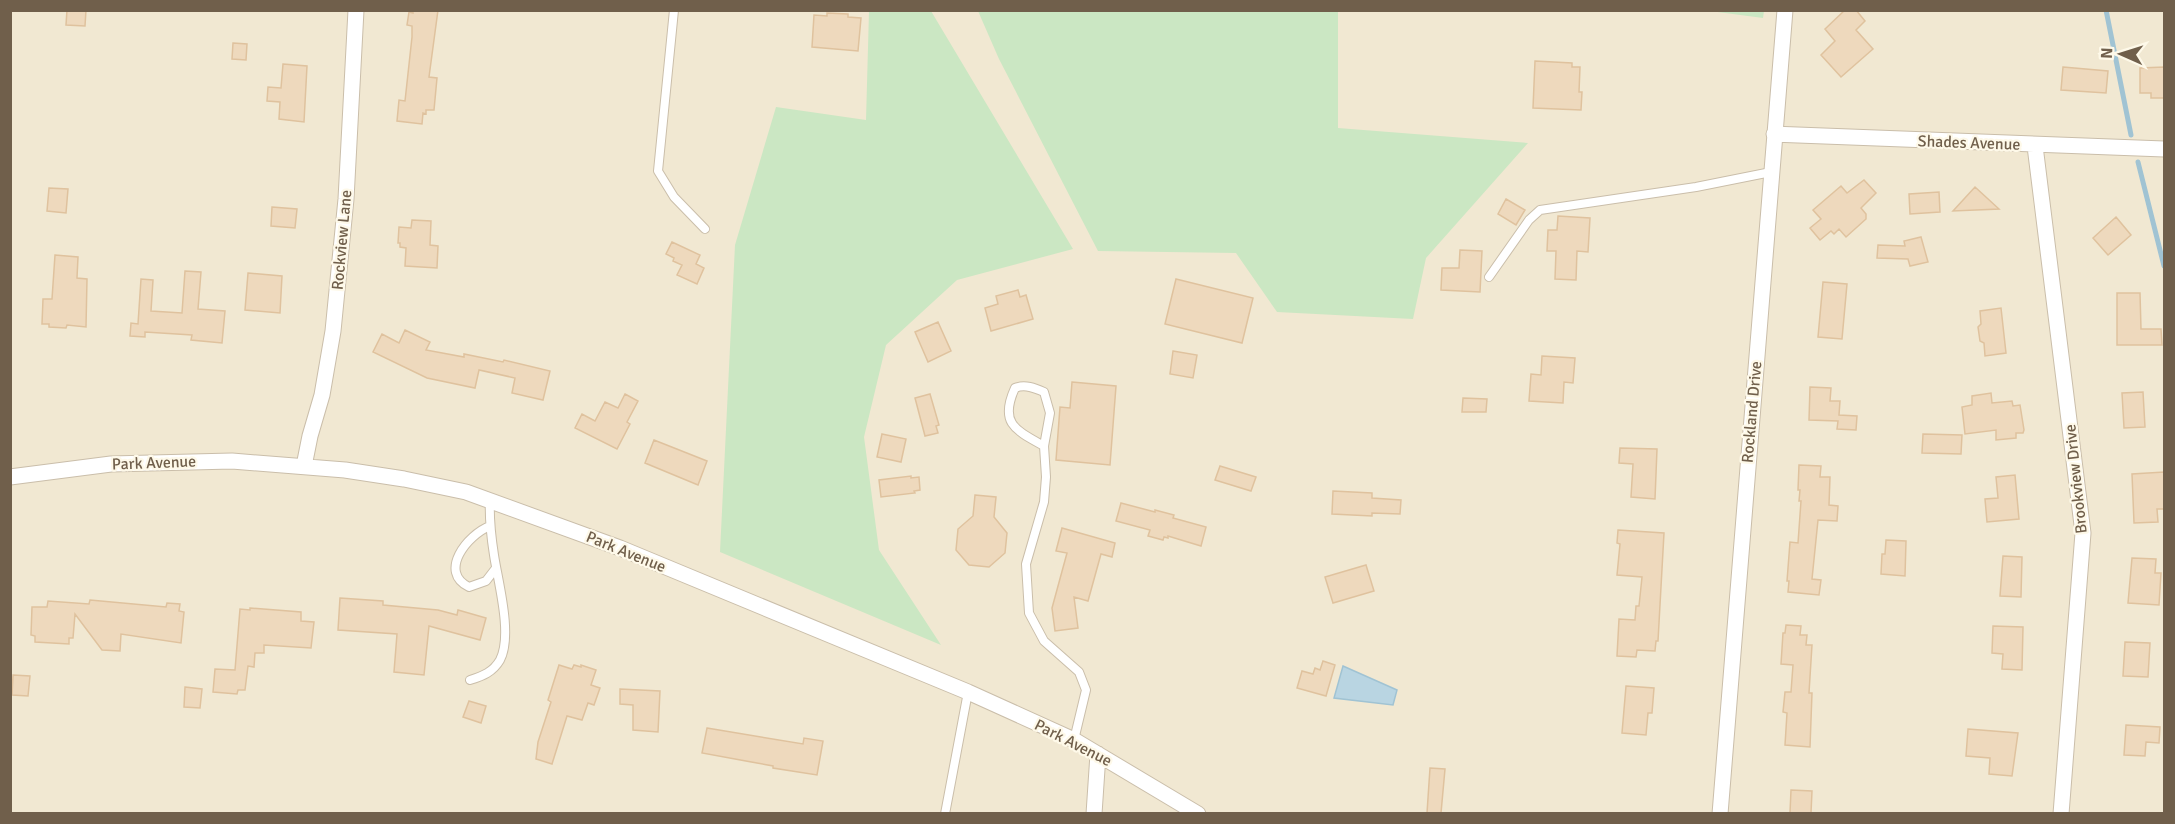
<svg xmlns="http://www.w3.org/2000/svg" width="2175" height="824" viewBox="0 0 2175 824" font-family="Signika,sans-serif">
<rect width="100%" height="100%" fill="#faf5e3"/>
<!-- residential -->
<path fill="#f1e8d2" d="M 11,11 L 2164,11 L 2164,813 L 11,813 Z"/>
<!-- green -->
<path fill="#cbe7c3" d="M 869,11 L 931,11 L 1073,249 L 957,280 L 886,345 L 864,437 L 879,550 L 941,645 L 720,552 L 735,245 L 776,107 L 866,120 Z
M 978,11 L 1338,11 L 1338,128 L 1528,143 L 1426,258 L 1413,319 L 1277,312 L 1236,253 L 1098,251 L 999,59 Z
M 1710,11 L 1764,10 L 1764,11 L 1763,18 Z"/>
<!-- water -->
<path fill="#b9d5e2" stroke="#a0c3d3" stroke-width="1.5" d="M 1343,666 L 1397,690 L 1393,705 L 1334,698 Z"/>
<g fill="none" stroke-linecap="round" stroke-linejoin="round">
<!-- stream -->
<path stroke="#a0c3d3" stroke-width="5" d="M 2106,10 L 2131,135
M 2138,162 L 2164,266"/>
</g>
<!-- building -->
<path fill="#eed9bd" stroke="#dfc29e" stroke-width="1.5" d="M 67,10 L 86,10 L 85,26 L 66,25 Z
M 413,10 L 438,10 L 429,77 L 437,78 L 434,110 L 426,110 L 426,114 L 423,113 L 422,124 L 397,121 L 399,100 L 405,101 L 412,37 L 412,26 L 407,25 L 409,12 L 413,13 Z
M 1845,10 L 1856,10 L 1865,21 L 1856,30 L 1873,49 L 1841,77 L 1821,55 L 1835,41 L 1825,29 Z
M 827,13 L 848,14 L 848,17 L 861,18 L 858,51 L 812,47 L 814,15 L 827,16 Z
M 233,43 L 247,44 L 246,60 L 232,59 Z
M 1535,61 L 1572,63 L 1572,67 L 1580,67 L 1579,92 L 1582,92 L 1581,110 L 1533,108 Z
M 283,64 L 307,66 L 304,122 L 279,119 L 280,102 L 267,101 L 268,87 L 281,88 Z
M 2063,67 L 2108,71 L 2106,93 L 2061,90 Z
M 2164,67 L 2164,98 L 2151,98 L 2151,93 L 2140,93 L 2140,68 Z
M 1864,180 L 1876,193 L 1861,208 L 1866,214 L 1866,219 L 1846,237 L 1839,229 L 1834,234 L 1831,231 L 1820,240 L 1810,228 L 1821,219 L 1813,210 L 1841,186 L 1847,193 Z
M 1975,187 L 1999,209 L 1953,211 Z
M 49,188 L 68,189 L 66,213 L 47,211 Z
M 1939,192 L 1940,212 L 1910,214 L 1909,194 Z
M 1506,199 L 1525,210 L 1516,225 L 1498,214 Z
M 272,207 L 297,209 L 295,228 L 271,226 Z
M 1558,216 L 1590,218 L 1588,252 L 1577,251 L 1576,280 L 1555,279 L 1556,251 L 1547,251 L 1548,230 L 1557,230 Z
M 2116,217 L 2131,235 L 2108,255 L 2093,238 Z
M 412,220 L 431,221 L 430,245 L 438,246 L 437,268 L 405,266 L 406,248 L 400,247 L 400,243 L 398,243 L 399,227 L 411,228 Z
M 1921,237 L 1928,262 L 1910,266 L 1908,259 L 1877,258 L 1878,245 L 1905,246 L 1904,241 Z
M 672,242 L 700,255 L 696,264 L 704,268 L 697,284 L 677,275 L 682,265 L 673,261 L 674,258 L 666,254 Z
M 1460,250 L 1482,251 L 1480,292 L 1441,290 L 1442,268 L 1459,268 Z
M 55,255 L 78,257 L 77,278 L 87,279 L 86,327 L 67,325 L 66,328 L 49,327 L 49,324 L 42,324 L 43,299 L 52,299 Z
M 185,271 L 201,272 L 198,309 L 225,311 L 222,343 L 191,340 L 192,335 L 145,332 L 145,337 L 130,336 L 131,323 L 138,324 L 141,279 L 153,280 L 151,311 L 182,313 Z
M 248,273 L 282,276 L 280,313 L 245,310 Z
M 1176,279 L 1253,298 L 1242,343 L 1165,324 Z
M 1823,282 L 1847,284 L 1842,339 L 1818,337 Z
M 1018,290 L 1020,297 L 1026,295 L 1033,319 L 991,331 L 985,308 L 998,304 L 996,296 Z
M 2117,293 L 2140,293 L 2141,329 L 2161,329 L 2162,345 L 2117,345 Z
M 2001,308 L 2006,353 L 1985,356 L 1984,343 L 1980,341 L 1978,327 L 1981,324 L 1980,311 Z
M 938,322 L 951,351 L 928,362 L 915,332 Z
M 405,330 L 430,342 L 426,350 L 464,357 L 464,354 L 503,362 L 504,360 L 550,371 L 543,400 L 512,393 L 515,378 L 479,370 L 475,388 L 427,378 L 373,352 L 382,334 L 399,343 Z
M 1173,351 L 1197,355 L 1193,378 L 1170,374 Z
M 1542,356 L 1575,358 L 1573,383 L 1564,382 L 1563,403 L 1529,401 L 1531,374 L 1541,375 Z
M 1072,382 L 1116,386 L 1110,465 L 1056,460 L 1060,407 L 1070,408 Z
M 1810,387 L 1831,388 L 1830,401 L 1840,401 L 1839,415 L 1857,416 L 1856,430 L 1837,429 L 1838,421 L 1809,420 Z
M 2143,392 L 2145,427 L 2124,428 L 2122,393 Z
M 1991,393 L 1992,403 L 2012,401 L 2013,406 L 2020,405 L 2024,430 L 2023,433 L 2016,433 L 2016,438 L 1996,440 L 1996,430 L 1965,434 L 1962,407 L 1972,405 L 1972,396 Z
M 625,394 L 638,401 L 627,422 L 630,424 L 617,449 L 575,428 L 582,414 L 595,421 L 605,402 L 618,408 Z
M 930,394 L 939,425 L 936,426 L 938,433 L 925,436 L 915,398 Z
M 1463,398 L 1487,399 L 1486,412 L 1462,412 Z
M 882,434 L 906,439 L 901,462 L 877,457 Z
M 1923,434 L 1962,435 L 1961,454 L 1922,453 Z
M 654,440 L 707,461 L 698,485 L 645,463 Z
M 1620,448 L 1657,449 L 1655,499 L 1631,497 L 1633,464 L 1619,463 Z
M 1799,465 L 1821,466 L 1820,477 L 1830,477 L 1829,505 L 1838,506 L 1837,521 L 1818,520 L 1812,579 L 1821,580 L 1819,595 L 1788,592 L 1789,581 L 1787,581 L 1790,542 L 1798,543 L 1801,501 L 1799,501 L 1800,490 L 1798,490 Z
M 1220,466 L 1256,477 L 1251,491 L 1215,480 Z
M 2164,472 L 2164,509 L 2157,509 L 2158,522 L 2134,523 L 2132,474 Z
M 2015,475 L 2019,519 L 1987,522 L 1985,499 L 1998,498 L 1996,477 Z
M 911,476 L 911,478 L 919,477 L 920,490 L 914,491 L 915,493 L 881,497 L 879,480 Z
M 1333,491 L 1372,493 L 1372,498 L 1401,500 L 1400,514 L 1372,513 L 1372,516 L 1332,514 Z
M 975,495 L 996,497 L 994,517 L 1007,533 L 1005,553 L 989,567 L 969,565 L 956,550 L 958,529 L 973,516 Z
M 1121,503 L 1155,512 L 1155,510 L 1174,515 L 1173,518 L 1206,527 L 1201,546 L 1168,536 L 1168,538 L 1164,537 L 1163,540 L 1148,536 L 1150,530 L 1116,521 Z
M 1062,528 L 1115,543 L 1112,557 L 1101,554 L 1088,601 L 1074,597 L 1078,628 L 1055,631 L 1052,608 L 1067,553 L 1056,551 Z
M 1618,530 L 1664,533 L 1658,641 L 1656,641 L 1655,651 L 1637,650 L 1636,657 L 1617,656 L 1619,619 L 1635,620 L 1636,606 L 1639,606 L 1642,577 L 1617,575 L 1620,544 L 1617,543 Z
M 1886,540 L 1906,541 L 1905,576 L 1881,574 L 1882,554 L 1885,554 Z
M 2003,556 L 2022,557 L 2021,597 L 2000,596 Z
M 2132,558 L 2156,559 L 2155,573 L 2161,573 L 2159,605 L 2128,603 Z
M 1366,565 L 1374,591 L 1333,603 L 1325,577 Z
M 340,598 L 383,601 L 383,605 L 438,610 L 457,615 L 458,610 L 486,618 L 480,640 L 429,626 L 424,675 L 394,672 L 397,634 L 338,630 Z
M 90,600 L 166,607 L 167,603 L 180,604 L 179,611 L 184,612 L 181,643 L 121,634 L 120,651 L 102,650 L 75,614 L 73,638 L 69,638 L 69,644 L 35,642 L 35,636 L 31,635 L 32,607 L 47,607 L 48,601 L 89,604 Z
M 250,608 L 301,612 L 301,621 L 314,622 L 311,648 L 264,645 L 264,653 L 255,653 L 254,667 L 248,666 L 245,690 L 238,690 L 237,694 L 213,692 L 215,669 L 235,670 L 240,609 L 250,610 Z
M 1786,625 L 1801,626 L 1800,635 L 1807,635 L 1806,645 L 1812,645 L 1809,693 L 1812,693 L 1810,747 L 1785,745 L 1787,713 L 1783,712 L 1785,692 L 1791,692 L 1793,665 L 1781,664 L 1783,633 L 1785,633 Z
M 1993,626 L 2023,627 L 2022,670 L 2002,669 L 2003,654 L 1992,653 Z
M 2125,642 L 2150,643 L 2148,677 L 2123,676 Z
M 1323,661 L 1335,665 L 1326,696 L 1297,688 L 1302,671 L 1313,674 L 1315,668 L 1320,670 Z
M 559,665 L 572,669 L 574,665 L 581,667 L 581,665 L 596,670 L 591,685 L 600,688 L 594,705 L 588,703 L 582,720 L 567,716 L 552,764 L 536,759 L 538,742 L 551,702 L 548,700 Z
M 13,675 L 30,676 L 28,696 L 12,695 Z
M 1626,686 L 1654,688 L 1652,713 L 1648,713 L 1646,735 L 1622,733 Z
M 185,687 L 202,689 L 200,708 L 184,707 Z
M 620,689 L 660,691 L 658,732 L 633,730 L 633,705 L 620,704 Z
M 469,701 L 486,706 L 481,723 L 463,717 Z
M 2126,725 L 2160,727 L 2159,743 L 2146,742 L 2145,756 L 2124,755 Z
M 707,728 L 803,744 L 804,738 L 823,741 L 817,775 L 773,768 L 773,766 L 702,753 Z
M 1968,729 L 2018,733 L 2012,776 L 1989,774 L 1990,758 L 1966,756 Z
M 1430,768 L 1445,769 L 1441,813 L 1427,813 Z
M 1791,790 L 1812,791 L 1811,813 L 1790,813 Z"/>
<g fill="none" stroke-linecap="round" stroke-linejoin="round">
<!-- service casing -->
<g stroke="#cabeaa" stroke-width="10">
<path id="service" d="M 674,10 L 658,171 L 674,197 L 705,229
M 1489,277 L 1529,220 L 1540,210 L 1696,187 L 1771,172
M 1044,446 C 1015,430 999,423 1015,388 C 1025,384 1035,388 1044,392 L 1050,413 L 1044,446 L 1046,477 L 1044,502 L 1026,564 L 1029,613 L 1044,641 L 1079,672 L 1086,690 L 1074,740
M 490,526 C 467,535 438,572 469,587 L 486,581 L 496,568
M 470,680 C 483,676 493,672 500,660 C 513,635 498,582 494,555 C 491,536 489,518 490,499
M 945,814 L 968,692"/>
</g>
<!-- minor casing -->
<g stroke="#cabeaa" stroke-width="17">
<path id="minor" d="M 1774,134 L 2164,149
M 2035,146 L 2083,533 L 2061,814
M 304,466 L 310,436 L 322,395 L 333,331 L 346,199 L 356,10
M 10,477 L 111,464 L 232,461 L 345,470 L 404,479 L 466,492 L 620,548 L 968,692 L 1074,740 L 1198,814
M 1094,814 L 1098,754
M 1720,814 L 1785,10"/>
</g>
<!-- service -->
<use href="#service" stroke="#fff" stroke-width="8"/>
<!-- minor -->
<use href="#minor" stroke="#fff" stroke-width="15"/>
</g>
<g text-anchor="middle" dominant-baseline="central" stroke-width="4.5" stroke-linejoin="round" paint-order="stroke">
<!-- street labels -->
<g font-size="16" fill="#705f4b" stroke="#fef9e9">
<text transform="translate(1969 143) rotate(2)">Shades Avenue</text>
<text transform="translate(342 240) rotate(-85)">Rockview Lane</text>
<text transform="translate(1752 412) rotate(-85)">Rockland Drive</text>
<text transform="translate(154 463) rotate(-2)">Park Avenue</text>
<text transform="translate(2076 479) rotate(-96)">Brookview Drive</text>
<text transform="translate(626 552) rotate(22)">Park Avenue</text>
<text transform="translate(1073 743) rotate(27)">Park Avenue</text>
</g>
</g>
<!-- border -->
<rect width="2175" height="824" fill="none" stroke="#705f4b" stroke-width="24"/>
<!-- north arrow -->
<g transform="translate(2121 54) rotate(273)" stroke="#fef9e9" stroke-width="4.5" paint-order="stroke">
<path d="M0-4.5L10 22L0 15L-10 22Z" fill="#705f4b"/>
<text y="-9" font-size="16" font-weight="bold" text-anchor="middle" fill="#705f4b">N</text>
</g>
</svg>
